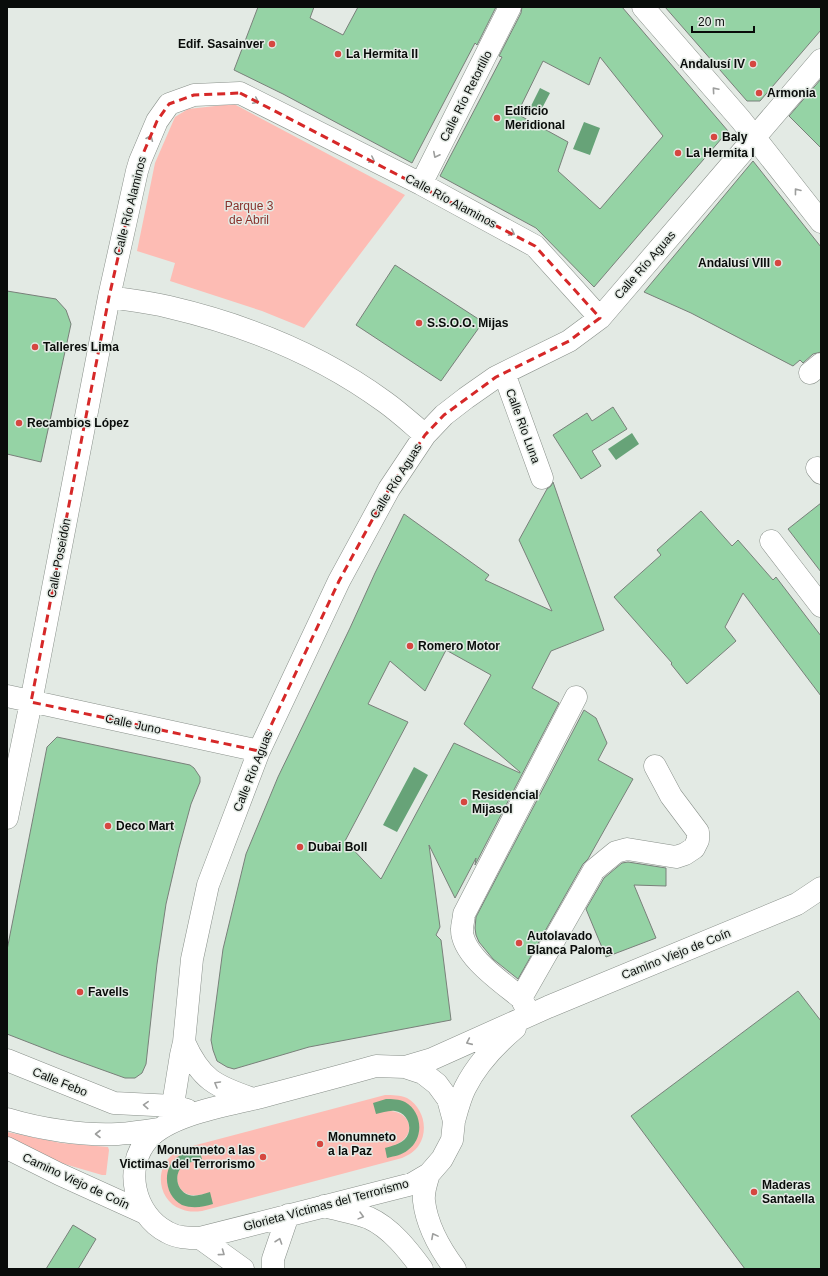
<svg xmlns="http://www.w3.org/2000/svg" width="828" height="1276" viewBox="0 0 828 1276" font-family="Helvetica,sans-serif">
<rect width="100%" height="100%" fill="#e3eae4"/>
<!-- green -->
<path fill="#fdbcb4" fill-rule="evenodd" d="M 234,104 L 405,195 L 304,328 L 262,311 L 170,281 L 175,263 L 137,251 L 155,163 L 175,117 L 188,109 Z
M 385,1095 C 392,1095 400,1095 407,1098 C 423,1107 429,1129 419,1145 C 415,1151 409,1155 402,1158 L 202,1211 C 194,1212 188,1212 181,1209 C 159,1201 154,1171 171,1156 C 174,1153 178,1151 181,1149 ZM 412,1108 C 419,1123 422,1127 415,1143 L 397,1144 C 416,1135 412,1113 391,1111 ZM 199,1149 L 202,1159 C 196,1161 188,1162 183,1166 C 172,1174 177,1193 191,1195 C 197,1196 204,1194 210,1193 L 200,1207 C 181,1207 171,1200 167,1182 Z
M 7,1132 L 61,1143 L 108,1147 L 109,1150 L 106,1175 L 102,1175 L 61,1163 L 7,1137 Z"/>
<!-- water -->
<path fill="#67a378" d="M 540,88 L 550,93 L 539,114 L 529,110 Z
M 584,122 L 600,128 L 590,155 L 573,149 Z
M 632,433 L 639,444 L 616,460 L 608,449 Z
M 414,767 L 428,775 L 397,832 L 383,825 Z
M 386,1099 C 392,1099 399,1099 405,1102 C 423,1112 424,1139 408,1150 C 402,1155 395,1156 387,1158 L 385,1148 C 392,1146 400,1144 405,1139 C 414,1129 408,1113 395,1111 C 389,1110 382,1113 376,1114 L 373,1103 Z
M 199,1149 L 202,1159 C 196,1161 189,1162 184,1165 C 173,1173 176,1191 189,1195 C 195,1197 203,1194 210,1192 L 213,1204 C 203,1207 193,1209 182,1205 C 164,1196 161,1167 179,1156 C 185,1152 192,1151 199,1149 Z"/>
<!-- building -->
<path fill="#95d3a5" stroke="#79807a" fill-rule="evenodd" d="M 258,7 L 314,7 L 310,18 L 343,35 L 358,7 L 496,7 L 477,45 L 475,43 L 412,163 L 283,94 L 234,70 Z
M 522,7 L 622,7 L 728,131 L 594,287 L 536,228 L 440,176 L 502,57 L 499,56 L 521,13 ZM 600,57 L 663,136 L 600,209 L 558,171 L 568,142 L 517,114 L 543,61 L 589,85 Z
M 665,7 L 821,7 L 821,30 L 760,101 L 747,101 Z
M 821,79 L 821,148 L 789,116 Z
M 753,161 L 821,247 L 821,352 L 813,354 L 803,363 L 800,360 L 793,366 L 691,313 L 644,292 Z
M 395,265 L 483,322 L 441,381 L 356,325 Z
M 7,291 L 56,299 L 66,310 L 71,324 L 41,462 L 7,454 Z
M 613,407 L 627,429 L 592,451 L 601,466 L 581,479 L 553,435 L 587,413 L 592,421 Z
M 553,482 L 604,630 L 551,651 L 532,688 L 559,703 L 475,865 L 476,858 L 455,898 L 429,845 L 440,927 L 436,935 L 441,940 L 451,1020 L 309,1047 L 234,1069 L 227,1067 L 217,1061 L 213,1050 L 211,1040 L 223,949 L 246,854 L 278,777 L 350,628 L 375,573 L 404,514 L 489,575 L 485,580 L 552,611 L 519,540 L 547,489 L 551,486 ZM 446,650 L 491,675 L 464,724 L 520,772 L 520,773 L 454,743 L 381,879 L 345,841 L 408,722 L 368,704 L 390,661 L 425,691 Z
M 821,503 L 821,572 L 788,529 Z
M 701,511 L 732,546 L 738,540 L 773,580 L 776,577 L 821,636 L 821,696 L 743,593 L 725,627 L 736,641 L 687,684 L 671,664 L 672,663 L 614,597 L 661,555 L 657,550 Z
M 584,710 L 596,718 L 607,743 L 598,760 L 633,779 L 588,859 L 583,864 L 518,979 L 493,959 L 479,942 L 476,935 L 475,928 L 476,917 Z
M 57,737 L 190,765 L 194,768 L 200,777 L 200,782 L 191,804 L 179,848 L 166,904 L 157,964 L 146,1064 L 142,1073 L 135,1078 L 125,1078 L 61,1055 L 7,1034 L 7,950 L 47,747 Z
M 628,862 L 666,868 L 666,886 L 634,885 L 656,938 L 606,957 L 586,909 L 604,878 L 622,863 Z
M 798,991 L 821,1021 L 821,1269 L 745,1269 L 631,1116 Z
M 73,1225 L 96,1239 L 78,1269 L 46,1269 Z"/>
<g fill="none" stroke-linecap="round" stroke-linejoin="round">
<!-- minor casing -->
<g stroke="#89908a" stroke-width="23">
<path id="minor" d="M 643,7 L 741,120 L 821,222
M 421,184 L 510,7
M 109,297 C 129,300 149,302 169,307 C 246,325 321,355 385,402 C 399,412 412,424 425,435
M 504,373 L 542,478
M 810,373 L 821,364
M 817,468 L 821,473
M 771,541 L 821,606
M 7,696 L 259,751
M 7,818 L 31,702 L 109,297 L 137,171 L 140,161 L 157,121 L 169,104 L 194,95 L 240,93 L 421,184 L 535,246 L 600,318
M 521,998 C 503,983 461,955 462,929 C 462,924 464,919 464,914 L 576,697
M 530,1015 L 521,998 L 594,870 L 616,852 L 627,849 L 676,857 L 685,854 L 694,848 L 698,840 L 698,832 L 671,796 L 655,766
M 184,1042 C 201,1080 215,1086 253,1099
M 7,1060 L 114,1103 L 174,1106 L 187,1110
M 376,1066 L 405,1067 L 423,1073 L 437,1084 L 448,1099 L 454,1121 L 452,1140 L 442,1159 L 429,1174 L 412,1184 L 200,1238 C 189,1238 177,1238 167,1232 C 134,1215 123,1167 148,1139 C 170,1114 229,1105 261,1097 C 299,1087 337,1077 376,1066 Z
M 405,1067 L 432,1059 L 548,1007 L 797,904 L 821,888
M 7,1119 C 40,1129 84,1136 118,1134 C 131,1133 145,1131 158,1129
M 454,1121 C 457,1110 460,1098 465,1088 C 477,1064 495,1045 515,1028
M 170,1123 L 181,1055 L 184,1042 L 192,959 L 208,885 L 259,751 L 339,581 L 389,489 L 425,435 L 444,415 L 466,398 L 496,377 L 569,341 L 600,318 L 821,60
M 7,1148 L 59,1174 L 145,1213
M 429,1174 C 426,1183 423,1192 424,1201 C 427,1227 440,1249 455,1269
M 324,1206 C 338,1210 357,1213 369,1218 C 391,1228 408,1250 422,1269
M 200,1238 L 243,1269
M 273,1269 L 273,1259 L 288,1215"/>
</g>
<!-- minor -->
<use href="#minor" stroke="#fff" stroke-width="22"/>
</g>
<!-- one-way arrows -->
<defs><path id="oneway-chevron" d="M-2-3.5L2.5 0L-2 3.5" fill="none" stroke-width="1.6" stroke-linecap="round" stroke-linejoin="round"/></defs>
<g stroke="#9d9e9d">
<use href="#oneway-chevron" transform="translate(715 90) rotate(-131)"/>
<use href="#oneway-chevron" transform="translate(256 101) rotate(27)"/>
<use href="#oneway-chevron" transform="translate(150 138) rotate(-67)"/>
<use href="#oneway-chevron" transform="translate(436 155) rotate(117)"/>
<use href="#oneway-chevron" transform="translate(372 160) rotate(27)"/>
<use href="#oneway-chevron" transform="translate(797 191) rotate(-128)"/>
<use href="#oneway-chevron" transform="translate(512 233) rotate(28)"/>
<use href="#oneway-chevron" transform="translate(469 1042) rotate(156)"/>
<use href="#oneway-chevron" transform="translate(217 1084) rotate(-150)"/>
<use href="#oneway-chevron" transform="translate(146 1105) rotate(-177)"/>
<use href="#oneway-chevron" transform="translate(98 1134) rotate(180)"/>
<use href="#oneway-chevron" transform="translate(361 1216) rotate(15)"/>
<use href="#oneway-chevron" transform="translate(434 1236) rotate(-118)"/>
<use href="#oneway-chevron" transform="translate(279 1241) rotate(-71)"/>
<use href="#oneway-chevron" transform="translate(222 1253) rotate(36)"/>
</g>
<!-- marked area -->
<path fill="none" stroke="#d62828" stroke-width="3" stroke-dasharray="8 5" stroke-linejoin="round" d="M 240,93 L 535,246 L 600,318 L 569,341 L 496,377 L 444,415 L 425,435 L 389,489 L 339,581 L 259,751 L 31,702 L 109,297 L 140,161 L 157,121 L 169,104 L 194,95 Z"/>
<!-- markers -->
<g fill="#d64740" stroke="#e3eae4" stroke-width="1.5">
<circle cx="272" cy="44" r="4"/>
<circle cx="338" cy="54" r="4"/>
<circle cx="753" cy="64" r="4"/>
<circle cx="759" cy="93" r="4"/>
<circle cx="497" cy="118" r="4"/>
<circle cx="714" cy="137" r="4"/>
<circle cx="678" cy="153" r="4"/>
<circle cx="778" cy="263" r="4"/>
<circle cx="419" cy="323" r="4"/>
<circle cx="35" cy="347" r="4"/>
<circle cx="19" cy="423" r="4"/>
<circle cx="410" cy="646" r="4"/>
<circle cx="464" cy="802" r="4"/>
<circle cx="108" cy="826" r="4"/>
<circle cx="300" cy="847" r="4"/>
<circle cx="519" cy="943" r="4"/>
<circle cx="80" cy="992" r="4"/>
<circle cx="320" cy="1144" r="4"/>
<circle cx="263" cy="1157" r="4"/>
<circle cx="754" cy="1192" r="4"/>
</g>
<g text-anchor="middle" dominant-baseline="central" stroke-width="3" stroke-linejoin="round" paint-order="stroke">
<!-- poi labels -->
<g font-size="12" font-weight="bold" fill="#090c0a" stroke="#e3eae4" text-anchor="start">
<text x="264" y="44" text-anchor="end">Edif. Sasainver</text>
<text x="346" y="54">La Hermita II</text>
<text x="745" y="64" text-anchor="end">Andalusí IV</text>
<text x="767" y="93">Armonia</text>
<text x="505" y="111">Edificio<tspan x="505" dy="14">Meridional</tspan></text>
<text x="722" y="137">Baly</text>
<text x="686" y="153">La Hermita I</text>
<text x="770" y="263" text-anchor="end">Andalusí VIII</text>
<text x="427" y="323">S.S.O.O. Mijas</text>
<text x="43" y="347">Talleres Lima</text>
<text x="27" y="423">Recambios López</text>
<text x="418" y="646">Romero Motor</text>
<text x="472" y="795">Residencial<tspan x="472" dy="14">Mijasol</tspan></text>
<text x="116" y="826">Deco Mart</text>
<text x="308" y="847">Dubai Boll</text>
<text x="527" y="936">Autolavado<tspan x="527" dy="14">Blanca Paloma</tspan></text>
<text x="88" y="992">Favells</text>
<text x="328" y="1137">Monumneto<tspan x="328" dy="14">a la Paz</tspan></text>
<text x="255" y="1150" text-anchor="end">Monumneto a las<tspan x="255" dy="14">Victimas del Terrorismo</tspan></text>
<text x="762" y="1185">Maderas<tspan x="762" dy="14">Santaella</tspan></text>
</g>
<!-- street labels -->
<g font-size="12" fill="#090c0a" stroke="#e3eae4">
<text transform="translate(466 96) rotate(-63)">Calle Río Retortillo</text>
<text transform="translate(451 201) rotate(28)">Calle Río Alaminos</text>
<text transform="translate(130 206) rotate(-76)">Calle Río Alaminos</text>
<text transform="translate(645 265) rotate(-49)">Calle Río Aguas</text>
<text transform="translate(523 426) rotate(70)">Calle Rio Luna</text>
<text transform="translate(396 481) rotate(-58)">Calle Río Aguas</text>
<text transform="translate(59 558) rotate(-79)">Calle Poseidón</text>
<text transform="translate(133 724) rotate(12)">Calle Juno</text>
<text transform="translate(253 771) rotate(-68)">Calle Río Aguas</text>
<text transform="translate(676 954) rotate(-22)">Camino Viejo de Coín</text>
<text transform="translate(60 1082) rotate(22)">Calle Febo</text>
<text transform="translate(76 1181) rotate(25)">Camino Viejo de Coín</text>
<text transform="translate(326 1205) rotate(-15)">Glorieta Víctimas del Terrorismo</text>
</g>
<!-- park labels -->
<g font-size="12" fill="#88322c" stroke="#e3eae4">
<text x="249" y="206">Parque 3<tspan x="249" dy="14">de Abril</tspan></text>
</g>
</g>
<!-- border -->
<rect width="828" height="1276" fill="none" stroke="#090c0a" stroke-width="16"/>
<!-- scale -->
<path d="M692 26v6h62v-6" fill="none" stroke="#090c0a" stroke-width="2"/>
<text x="698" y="26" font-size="12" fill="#090c0a" stroke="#e3eae4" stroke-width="3" paint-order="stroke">20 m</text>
</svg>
